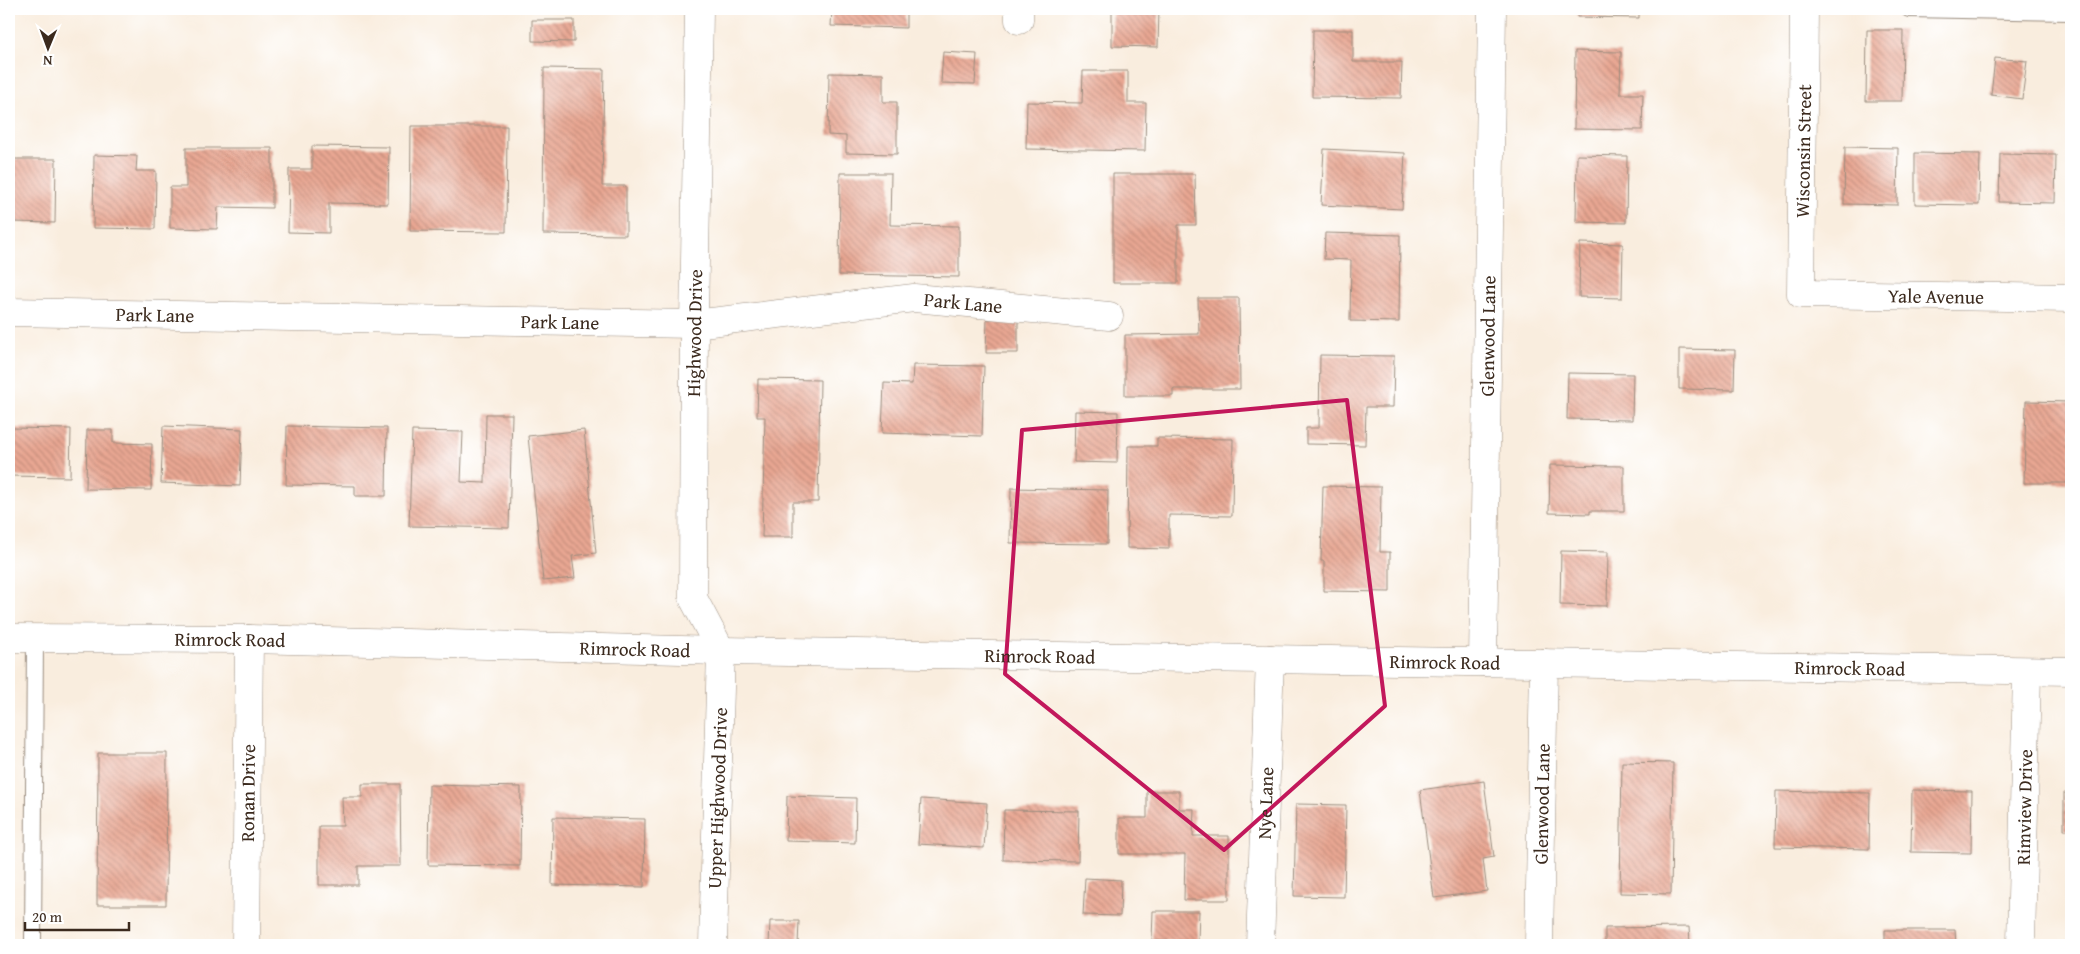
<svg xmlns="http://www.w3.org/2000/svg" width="2080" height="954" viewBox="0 0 2080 954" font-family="'Gentium Book Plus',serif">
<defs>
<pattern id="building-back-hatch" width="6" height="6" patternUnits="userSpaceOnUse" patternTransform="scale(1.25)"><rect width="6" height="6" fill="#e9a793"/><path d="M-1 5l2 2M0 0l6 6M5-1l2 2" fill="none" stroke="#be8877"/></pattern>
</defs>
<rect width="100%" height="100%" fill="#fff"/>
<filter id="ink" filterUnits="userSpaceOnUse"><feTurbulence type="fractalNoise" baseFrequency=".02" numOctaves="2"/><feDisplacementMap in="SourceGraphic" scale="10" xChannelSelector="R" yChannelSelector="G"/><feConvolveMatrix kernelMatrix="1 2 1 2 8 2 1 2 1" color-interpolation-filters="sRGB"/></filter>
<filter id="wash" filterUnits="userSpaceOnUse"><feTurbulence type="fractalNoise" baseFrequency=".0096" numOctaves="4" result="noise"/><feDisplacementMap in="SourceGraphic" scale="20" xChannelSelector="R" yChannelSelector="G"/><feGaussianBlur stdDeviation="1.12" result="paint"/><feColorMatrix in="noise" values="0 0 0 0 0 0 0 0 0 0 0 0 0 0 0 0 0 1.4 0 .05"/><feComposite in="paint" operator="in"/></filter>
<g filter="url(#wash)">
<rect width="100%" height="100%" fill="#f9edde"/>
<g id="blocks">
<!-- building -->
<path fill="url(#building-back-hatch)" d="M 832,9 L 906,9 L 906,28 L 831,26 Z
M 1112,9 L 1159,9 L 1158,47 L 1112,46 Z
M 1577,9 L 1639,9 L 1639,18 L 1577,17 Z
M 532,20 L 574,20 L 574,42 L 532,41 Z
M 1313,30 L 1353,30 L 1353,62 L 1402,62 L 1401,98 L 1312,97 Z
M 1867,30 L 1903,30 L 1902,101 L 1866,101 Z
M 1575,51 L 1621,52 L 1620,94 L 1643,94 L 1642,130 L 1574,129 Z
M 943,52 L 977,54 L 975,84 L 941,83 Z
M 1995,58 L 2027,61 L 2022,99 L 1991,95 Z
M 544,68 L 604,69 L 602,186 L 626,186 L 626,235 L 543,234 Z
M 1083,71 L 1128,71 L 1128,103 L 1146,103 L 1145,151 L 1026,149 L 1027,102 L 1082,103 Z
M 829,73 L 883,74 L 883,102 L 897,102 L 897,154 L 846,153 L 846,136 L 828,135 Z
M 411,126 L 507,126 L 506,232 L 410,231 Z
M 312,146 L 389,147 L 388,204 L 329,203 L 329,233 L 288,232 L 289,169 L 312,169 Z
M 1845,147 L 1898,148 L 1897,205 L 1844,204 Z
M 186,148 L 272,148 L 272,208 L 218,207 L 217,229 L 170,228 L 170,187 L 186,187 Z
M 1324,149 L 1405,153 L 1402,209 L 1321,205 Z
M 1915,153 L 1980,154 L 1979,205 L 1915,204 Z
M 2000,154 L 2056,155 L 2055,203 L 1999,202 Z
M 94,155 L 137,156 L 136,171 L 156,171 L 155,229 L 93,228 Z
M 1577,155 L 1627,156 L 1626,223 L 1576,222 Z
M 13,159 L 56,159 L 55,223 L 12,222 Z
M 840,173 L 891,173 L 890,225 L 959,226 L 959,277 L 839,275 Z
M 1113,174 L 1195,174 L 1196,225 L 1178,225 L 1178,283 L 1113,283 Z
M 1325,233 L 1400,235 L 1399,322 L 1350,321 L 1351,260 L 1324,259 Z
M 1580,243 L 1623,244 L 1622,298 L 1579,297 Z
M 1198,298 L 1239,298 L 1240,389 L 1173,389 L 1173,396 L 1125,396 L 1125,335 L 1199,334 Z
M 987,319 L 1018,320 L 1018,353 L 986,353 Z
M 1679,349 L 1735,350 L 1734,390 L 1679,389 Z
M 1320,355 L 1394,356 L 1393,407 L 1366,407 L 1365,445 L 1306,444 L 1306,428 L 1319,428 Z
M 913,365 L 984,366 L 982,436 L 882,433 L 884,383 L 912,384 Z
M 1568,373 L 1633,374 L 1632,420 L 1567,419 Z
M 758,379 L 820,380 L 818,502 L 793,502 L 793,537 L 762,537 L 765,417 L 757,417 Z
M 2026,401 L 2071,402 L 2071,483 L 2024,483 Z
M 1075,411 L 1118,412 L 1117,463 L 1074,462 Z
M 486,414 L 512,414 L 509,528 L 409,526 L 412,431 L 463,432 L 461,482 L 485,483 Z
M 163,426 L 242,429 L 240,486 L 161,483 Z
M 287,426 L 387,428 L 386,496 L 355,496 L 355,486 L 286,485 Z
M 10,428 L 71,429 L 70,477 L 9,476 Z
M 87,430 L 113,430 L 113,443 L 152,444 L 151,490 L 86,489 Z
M 584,430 L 596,553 L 572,556 L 575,578 L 543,581 L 528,436 Z
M 1157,438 L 1233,439 L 1232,516 L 1169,515 L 1169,549 L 1127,548 L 1128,446 L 1157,446 Z
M 1550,465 L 1624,466 L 1624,511 L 1590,511 L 1590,514 L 1549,513 Z
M 1323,486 L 1381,487 L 1380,552 L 1390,552 L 1390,592 L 1324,591 L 1324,561 L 1321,561 Z
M 1011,488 L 1108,490 L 1107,544 L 1010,543 Z
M 1561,551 L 1608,552 L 1607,606 L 1560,605 Z
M 98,753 L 167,753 L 166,905 L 97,905 Z
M 1622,762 L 1673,763 L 1671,894 L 1620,893 Z
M 1484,781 L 1494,857 L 1483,859 L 1487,891 L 1434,898 L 1420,790 Z
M 362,784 L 400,784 L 401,866 L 358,866 L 358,885 L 319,885 L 319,826 L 343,826 L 342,797 L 362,797 Z
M 429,785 L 521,787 L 520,866 L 428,865 Z
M 1912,790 L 1972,791 L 1971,853 L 1911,852 Z
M 1147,791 L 1179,791 L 1179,809 L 1194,809 L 1193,836 L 1229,836 L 1229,900 L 1184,900 L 1185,854 L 1119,854 L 1119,818 L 1147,818 Z
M 1776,791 L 1870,793 L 1869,849 L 1775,847 Z
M 2064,793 L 2071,793 L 2071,830 L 2064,830 Z
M 787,796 L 856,798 L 855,843 L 786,841 Z
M 921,799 L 987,803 L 984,848 L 918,844 Z
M 1296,804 L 1346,805 L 1344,897 L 1294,896 Z
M 1004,810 L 1079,811 L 1078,861 L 1003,860 Z
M 553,817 L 645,819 L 644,887 L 552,885 Z
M 1085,878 L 1121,880 L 1120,916 L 1083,915 Z
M 1153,911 L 1199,911 L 1198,941 L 1152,941 Z
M 770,921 L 799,921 L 798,945 L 769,945 Z
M 1689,927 L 1690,945 L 1605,945 L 1605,928 Z
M 1885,930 L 1955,930 L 1956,945 L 1885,945 Z"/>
</g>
</g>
<g filter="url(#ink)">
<use href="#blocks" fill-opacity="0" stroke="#9a8c7e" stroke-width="1"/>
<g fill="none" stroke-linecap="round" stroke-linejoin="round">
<!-- service casing -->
<g stroke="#9a8c7e" stroke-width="18">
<path id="service" d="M 1909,9 L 2071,12
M 33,945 L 35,639"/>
</g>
<!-- minor casing -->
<g stroke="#9a8c7e" stroke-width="29">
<g id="minor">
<path d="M 699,9 L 694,324 L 693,598 L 721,651 L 713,945"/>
<path d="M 1019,9 L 1019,20"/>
<path id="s1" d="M 1804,9 L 1801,294 L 2071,298"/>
<path id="s2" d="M 9,312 L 694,324 L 914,298 L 1109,316"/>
<path id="s3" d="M 1483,662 L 1492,9"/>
<path id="s4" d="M 246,945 L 249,639"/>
<path id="s5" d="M 1260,945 L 1270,659"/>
<path id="s6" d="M 1539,945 L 1544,663"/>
<path id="s7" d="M 2021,945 L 2027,671"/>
</g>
</g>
<!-- secondary casing -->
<g stroke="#9a8c7e" stroke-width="29">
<g id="secondary">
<path id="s8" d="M 9,638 L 249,639 L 721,651 L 2071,671"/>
</g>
</g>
<!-- service -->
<use href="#service" stroke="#fff" stroke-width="16"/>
<!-- minor -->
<use href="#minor" stroke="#fff" stroke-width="28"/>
<!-- secondary -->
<use href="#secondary" stroke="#fff" stroke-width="28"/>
</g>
</g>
<!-- marked area -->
<path fill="none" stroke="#c2185b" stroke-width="4" stroke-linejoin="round" d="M 1347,400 L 1385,706 L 1224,850 L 1005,674 L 1022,430 Z"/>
<g text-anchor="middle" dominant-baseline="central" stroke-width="4.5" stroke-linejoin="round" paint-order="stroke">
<!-- street labels -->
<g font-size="19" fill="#3b2a1e" stroke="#fff">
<text transform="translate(1803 151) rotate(-89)">Wisconsin Street</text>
<text stroke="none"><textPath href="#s1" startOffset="420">Yale Avenue</textPath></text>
<text stroke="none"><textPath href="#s2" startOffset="956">Park Lane</textPath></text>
<text stroke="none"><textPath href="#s2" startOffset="146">Park Lane</textPath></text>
<text stroke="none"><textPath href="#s2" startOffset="551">Park Lane</textPath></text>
<text transform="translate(694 333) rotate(-89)">Highwood Drive</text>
<text stroke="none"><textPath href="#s3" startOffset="326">Glenwood Lane</textPath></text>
<text stroke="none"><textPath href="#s8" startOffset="221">Rimrock Road</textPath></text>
<text stroke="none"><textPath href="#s8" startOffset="626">Rimrock Road</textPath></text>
<text stroke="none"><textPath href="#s8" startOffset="1031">Rimrock Road</textPath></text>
<text stroke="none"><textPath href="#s8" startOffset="1436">Rimrock Road</textPath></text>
<text stroke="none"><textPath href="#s8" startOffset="1841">Rimrock Road</textPath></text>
<text stroke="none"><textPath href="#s4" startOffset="152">Ronan Drive</textPath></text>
<text transform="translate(717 798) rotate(-88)">Upper Highwood Drive</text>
<text stroke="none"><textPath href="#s5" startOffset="142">Nye Lane</textPath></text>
<text stroke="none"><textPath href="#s6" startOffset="141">Glenwood Lane</textPath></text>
<text stroke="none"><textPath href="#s7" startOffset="138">Rimview Drive</textPath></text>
</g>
</g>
<!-- margin -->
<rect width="2080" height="954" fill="none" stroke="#fff" stroke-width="30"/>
<!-- north arrow -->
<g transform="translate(48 48) rotate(181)" stroke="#ffffff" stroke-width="4" paint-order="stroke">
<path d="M0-4L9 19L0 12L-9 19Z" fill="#3b2a1e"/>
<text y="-8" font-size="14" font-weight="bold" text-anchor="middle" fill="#3b2a1e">N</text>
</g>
<!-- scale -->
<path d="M25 922v8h104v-8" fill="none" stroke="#3b2a1e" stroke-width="2.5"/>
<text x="32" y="922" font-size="15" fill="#3b2a1e" stroke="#ffffff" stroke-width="4" paint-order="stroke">20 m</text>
</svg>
